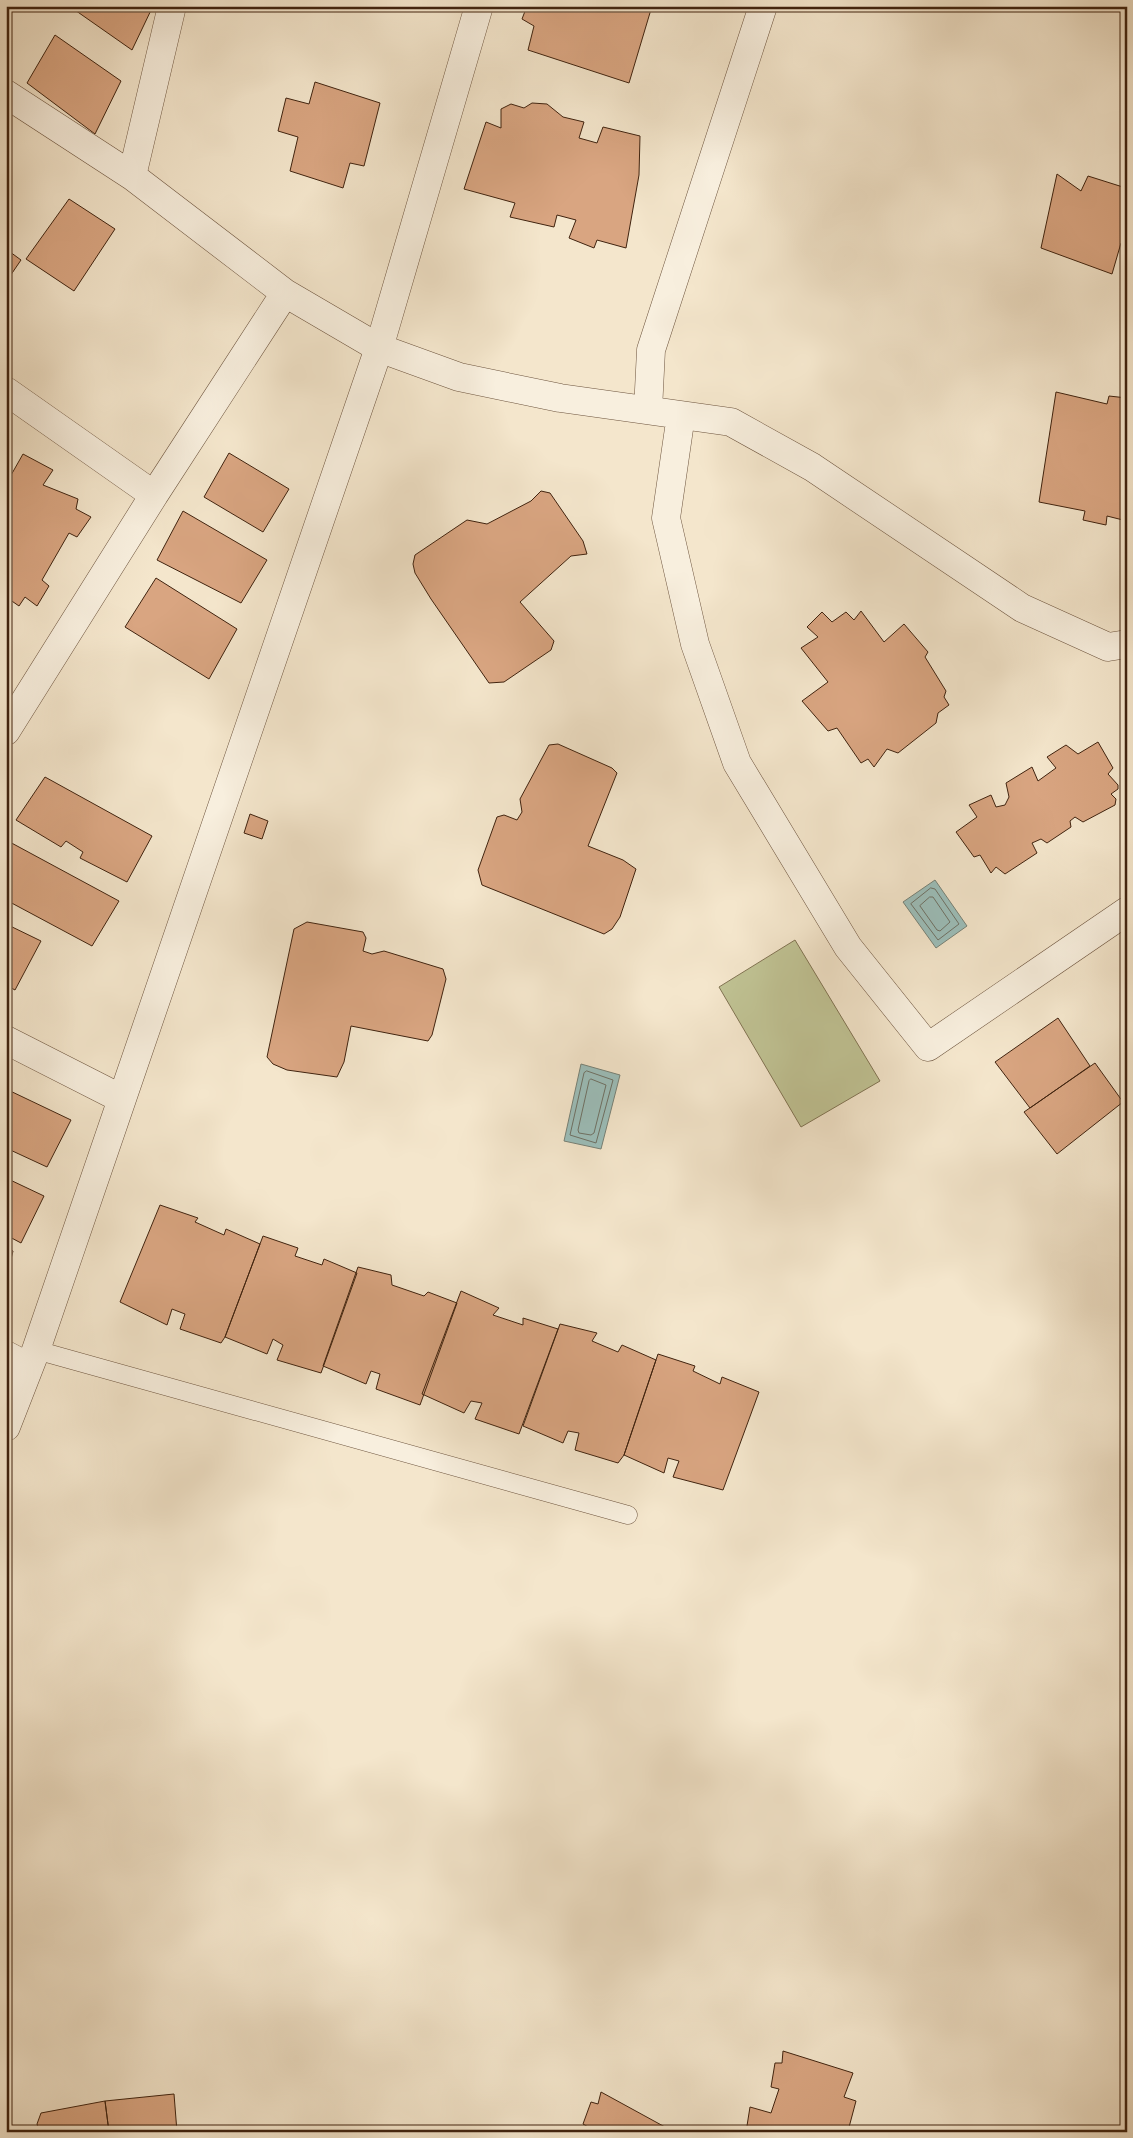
<svg xmlns="http://www.w3.org/2000/svg" width="1133" height="2138" viewBox="0 0 1133 2138" font-family="'IM FELL English',serif">
<rect width="100%" height="100%" fill="#f4e6cc"/>
<filter id="stains"><feTurbulence type="fractalNoise" baseFrequency=".004" numOctaves="4"/><feColorMatrix values="0 0 0 0 .2 0 0 0 0 .09 0 0 0 0 .02 0 0 0 .5 -.17"/></filter>
<radialGradient id="worn" r=".72"><stop offset=".6" stop-color="#630" stop-opacity="0"/><stop offset="1" stop-color="#630" stop-opacity=".3"/></radialGradient>
<!-- green -->
<path fill="#c0c394" stroke="#807352" d="M 795,940 L 880,1081 L 801,1127 L 719,987 Z"/>
<!-- water -->
<path fill="#9cbfbb" stroke="#778176" d="M 935,880 L 967,926 L 936,948 L 903,902 Z
M 581,1064 L 620,1075 L 601,1149 L 564,1141 Z"/>
<g fill="none" stroke-linecap="round" stroke-linejoin="round">
<!-- shore -->
<path stroke="#6e7165" stroke-width="1" d="M 931,888 L 935,889 L 959,924 L 938,940 L 911,904 Z
M 930,897 L 933,897 L 950,922 L 940,931 L 937,930 L 920,906 Z
M 587,1071 L 613,1080 L 596,1143 L 570,1135 L 584,1073 Z
M 591,1079 L 606,1085 L 594,1133 L 591,1135 L 579,1133 L 578,1130 L 589,1081 Z"/>
</g>
<!-- building -->
<path fill="#d9a581" stroke="#40230f" d="M 73,6 L 153,6 L 132,50 L 72,8 Z
M 527,6 L 652,6 L 629,83 L 528,50 L 534,26 L 522,19 Z
M 55,35 L 121,81 L 95,134 L 27,83 Z
M 315,82 L 380,103 L 364,166 L 350,163 L 343,188 L 290,171 L 298,137 L 278,131 L 286,98 L 309,104 Z
M 532,103 L 547,104 L 563,117 L 584,122 L 579,138 L 597,143 L 603,127 L 640,136 L 639,175 L 626,248 L 597,240 L 594,248 L 569,238 L 576,220 L 557,215 L 554,227 L 510,217 L 515,203 L 464,189 L 486,122 L 501,128 L 501,109 L 511,104 L 524,108 Z
M 1057,174 L 1081,191 L 1088,176 L 1126,188 L 1123,198 L 1127,199 L 1127,244 L 1121,243 L 1112,274 L 1041,248 Z
M 69,199 L 115,229 L 74,291 L 26,259 Z
M 6,249 L 21,260 L 6,282 Z
M 1056,392 L 1107,404 L 1109,396 L 1127,398 L 1127,521 L 1107,516 L 1106,525 L 1083,520 L 1085,511 L 1039,502 Z
M 229,453 L 289,489 L 263,532 L 204,497 Z
M 23,454 L 53,470 L 43,485 L 78,499 L 76,509 L 91,517 L 77,537 L 69,533 L 42,580 L 49,586 L 37,606 L 25,597 L 19,606 L 6,597 L 6,484 Z
M 541,491 L 550,493 L 583,541 L 587,554 L 571,556 L 520,602 L 554,641 L 551,650 L 504,682 L 489,683 L 431,599 L 415,573 L 413,564 L 415,555 L 467,520 L 487,524 L 531,501 Z
M 183,511 L 267,560 L 241,603 L 157,560 Z
M 156,578 L 237,629 L 209,679 L 125,627 Z
M 861,611 L 884,642 L 904,624 L 928,652 L 925,657 L 946,691 L 944,697 L 949,705 L 938,713 L 936,723 L 898,753 L 887,749 L 874,767 L 868,759 L 861,763 L 837,728 L 828,731 L 802,701 L 828,682 L 801,648 L 818,637 L 807,627 L 822,612 L 832,622 L 846,612 L 854,620 Z
M 1098,742 L 1113,768 L 1108,774 L 1118,785 L 1118,789 L 1111,794 L 1116,799 L 1115,805 L 1083,822 L 1075,817 L 1070,821 L 1071,827 L 1047,843 L 1041,839 L 1032,843 L 1037,853 L 1005,874 L 996,867 L 991,873 L 980,855 L 974,857 L 956,832 L 977,817 L 969,805 L 991,795 L 996,807 L 1005,805 L 1009,797 L 1006,783 L 1032,767 L 1038,781 L 1056,768 L 1047,757 L 1066,745 L 1078,754 Z
M 558,744 L 612,768 L 617,773 L 588,846 L 623,860 L 636,869 L 620,917 L 612,929 L 604,934 L 482,885 L 478,870 L 497,817 L 504,815 L 517,820 L 522,812 L 520,799 L 549,745 Z
M 45,777 L 152,836 L 127,882 L 80,858 L 83,852 L 66,841 L 61,847 L 16,820 Z
M 250,814 L 268,821 L 262,839 L 244,833 Z
M 6,840 L 119,901 L 92,946 L 6,900 Z
M 307,922 L 363,932 L 366,938 L 363,951 L 372,954 L 384,951 L 443,969 L 446,979 L 432,1035 L 428,1041 L 351,1026 L 344,1062 L 337,1077 L 287,1070 L 273,1064 L 267,1057 L 294,929 Z
M 6,924 L 41,941 L 15,990 L 6,985 Z
M 1058,1018 L 1090,1066 L 1030,1108 L 995,1062 Z
M 1095,1063 L 1123,1102 L 1057,1154 L 1024,1112 Z
M 6,1089 L 71,1120 L 47,1167 L 6,1148 Z
M 6,1178 L 44,1196 L 21,1243 L 6,1235 Z
M 160,1205 L 198,1218 L 195,1222 L 224,1235 L 226,1229 L 260,1244 L 225,1337 L 221,1343 L 180,1329 L 185,1314 L 172,1309 L 167,1325 L 120,1302 Z
M 263,1236 L 298,1248 L 295,1256 L 322,1265 L 324,1259 L 357,1273 L 321,1373 L 277,1360 L 283,1345 L 273,1339 L 267,1354 L 225,1337 Z
M 6,1247 L 13,1251 L 8,1271 L 6,1270 Z
M 358,1267 L 391,1275 L 392,1285 L 424,1296 L 428,1292 L 457,1303 L 420,1405 L 376,1389 L 380,1374 L 371,1371 L 366,1384 L 323,1366 Z
M 461,1291 L 499,1308 L 493,1315 L 523,1325 L 523,1318 L 558,1329 L 519,1434 L 475,1419 L 482,1403 L 471,1401 L 464,1413 L 422,1394 Z
M 560,1324 L 597,1333 L 592,1341 L 618,1352 L 622,1345 L 656,1360 L 624,1455 L 618,1463 L 575,1450 L 579,1433 L 568,1431 L 563,1443 L 523,1426 Z
M 658,1354 L 695,1366 L 693,1371 L 720,1384 L 722,1377 L 759,1392 L 723,1490 L 673,1477 L 679,1461 L 668,1458 L 664,1473 L 624,1455 Z
M 783,2051 L 853,2073 L 844,2097 L 856,2101 L 848,2131 L 746,2132 L 750,2107 L 771,2113 L 779,2089 L 771,2087 L 775,2063 L 782,2063 Z
M 601,2092 L 665,2127 L 662,2132 L 588,2132 L 590,2128 L 583,2124 L 591,2102 L 598,2104 Z
M 174,2094 L 177,2132 L 109,2132 L 105,2101 Z
M 105,2101 L 109,2132 L 39,2132 L 37,2124 L 41,2113 Z"/>
<g fill="none" stroke-linecap="round" stroke-linejoin="round">
<!-- lane casing -->
<g stroke="#6d543e" stroke-width="19">
<path id="lane" d="M 36,1350 L 628,1515"/>
</g>
<!-- street casing -->
<g stroke="#6d543e" stroke-width="29">
<path id="street" d="M 6,94 L 132,176 L 285,293 L 379,348 L 459,377 L 560,398 L 731,422 L 812,467 L 1022,608 L 1108,647 L 1127,644
M 132,176 L 172,6
M 6,391 L 154,495 L 285,293
M 648,410 L 651,350 L 763,6
M 681,415 L 666,518 L 695,644 L 737,763 L 848,947 L 928,1047 L 1127,911
M 6,731 L 154,495
M 6,1040 L 122,1099 L 36,1350 L 6,1427
M 122,1099 L 379,348 L 479,6
M 6,1355 L 29,1367"/>
</g>
<!-- lane -->
<use href="#lane" stroke="#f8efde" stroke-width="18"/>
<!-- street -->
<use href="#street" stroke="#f8efde" stroke-width="28"/>
</g>
<!-- margin -->
<rect width="1133" height="2138" fill="none" stroke="#f4e6cc" stroke-width="25"/>
<rect x="8" y="8" width="1118" height="2123" fill="none" stroke="#40230f" stroke-width="2.5"/>
<rect x="12" y="12" width="1108" height="2113" fill="none" stroke="#40230f"/>
<rect width="100%" height="100%" filter="url(#stains)"/>
<rect width="100%" height="100%" fill="url(#worn)"/>
</svg>
